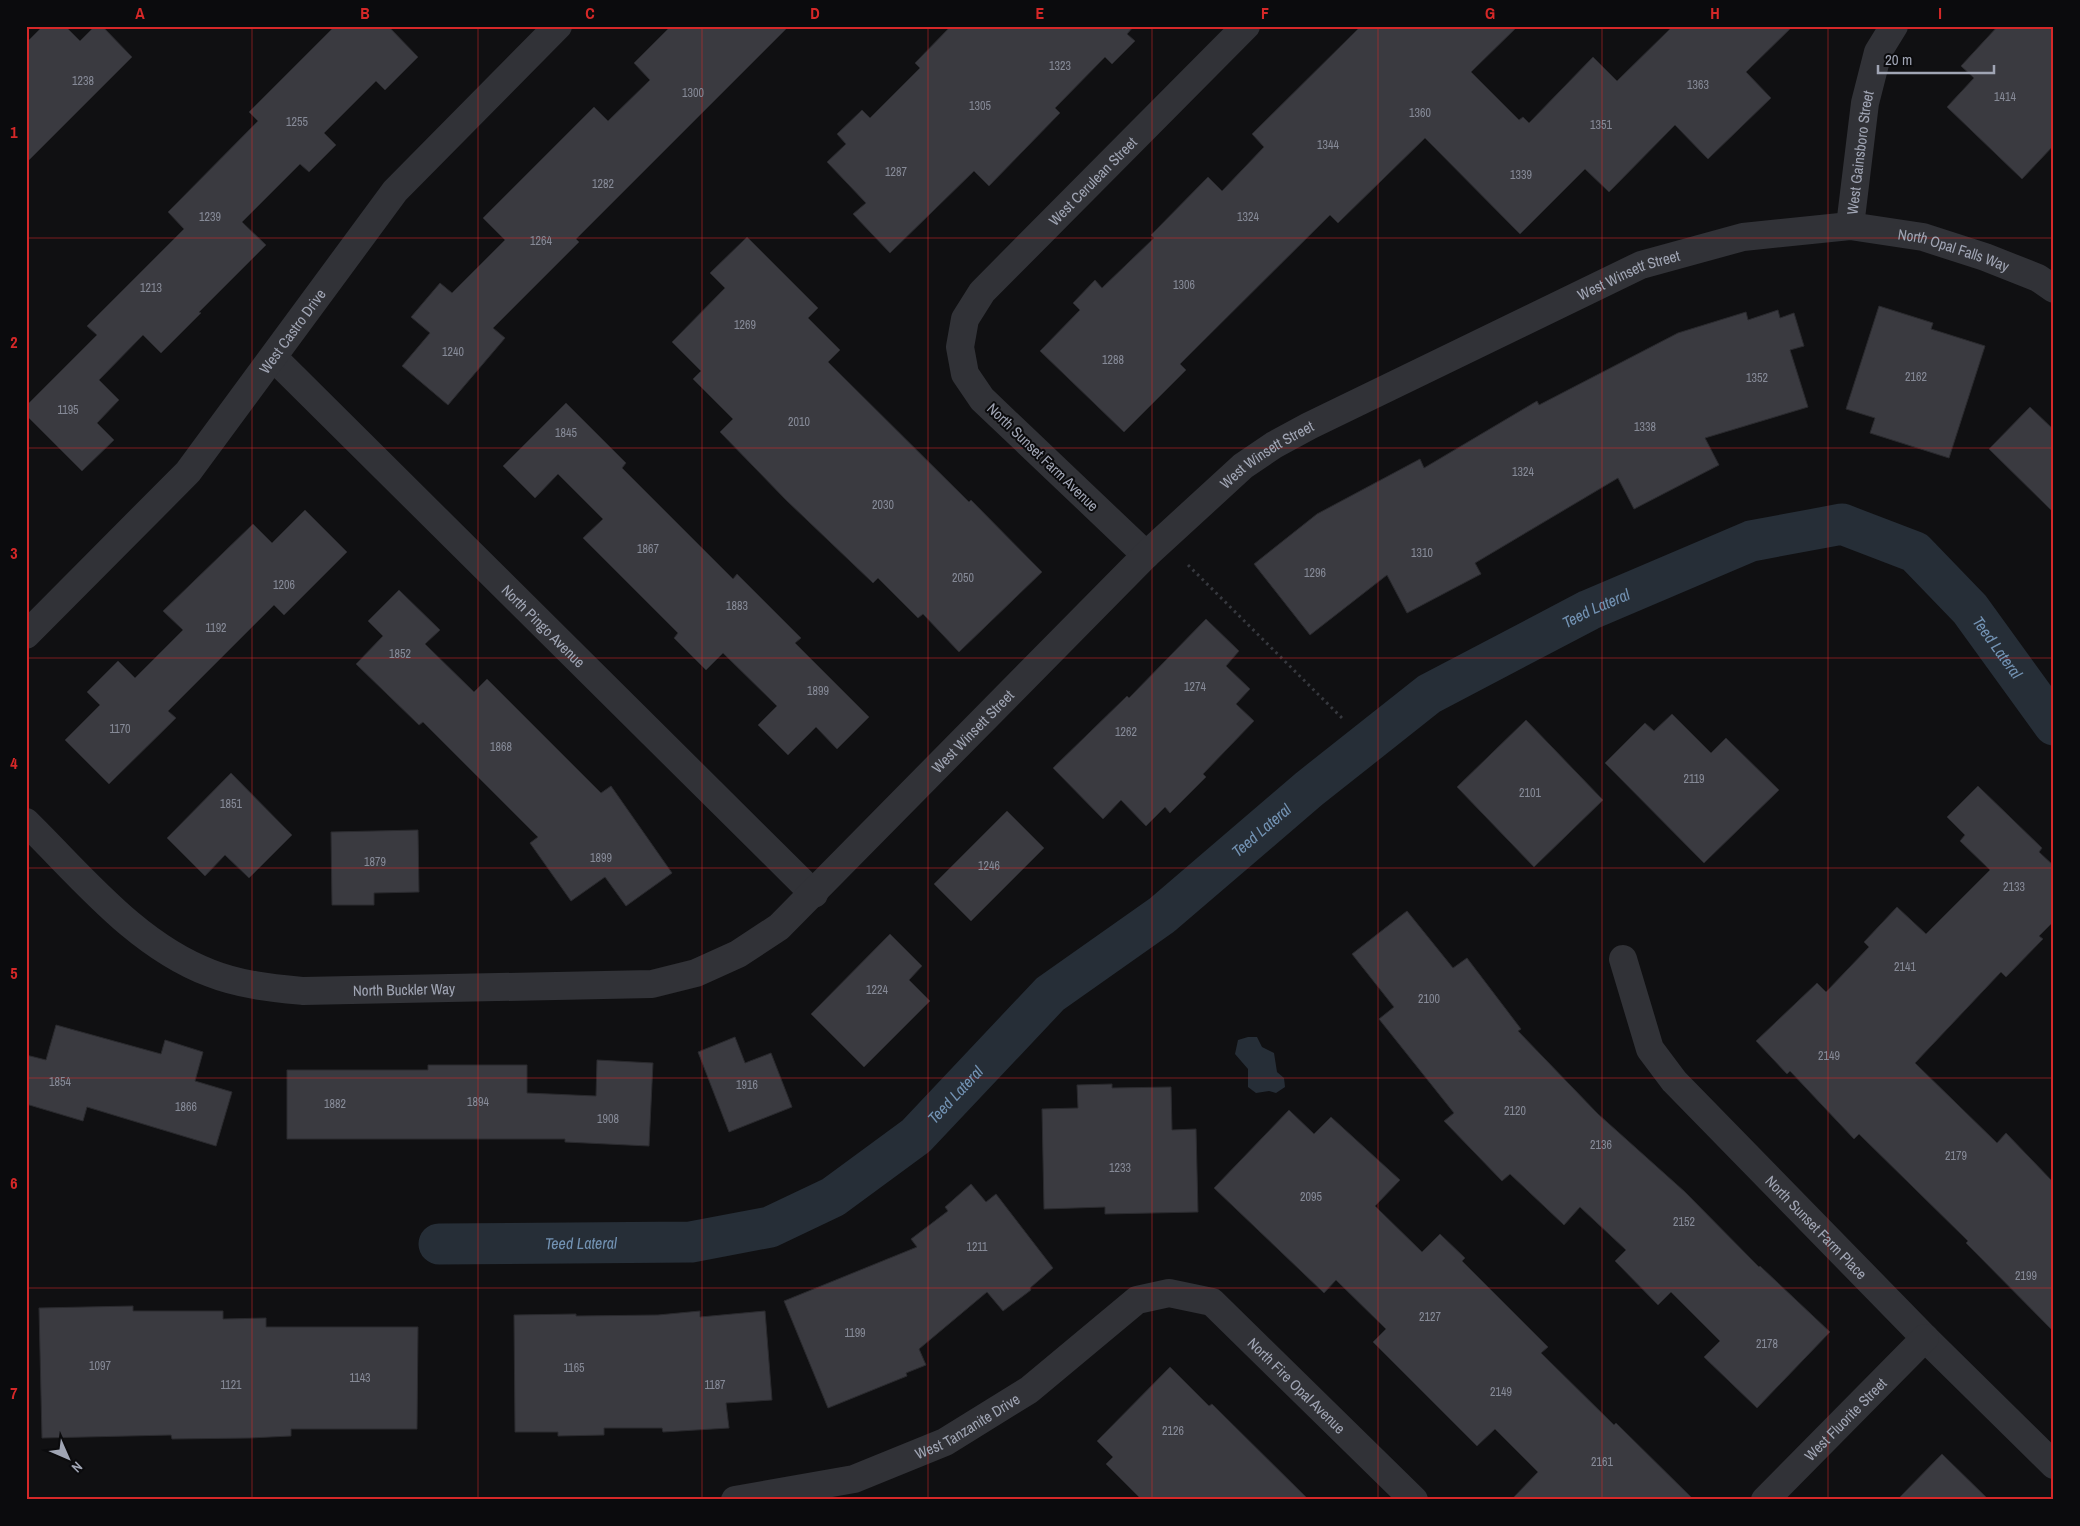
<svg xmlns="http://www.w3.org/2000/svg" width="2080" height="1526" viewBox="0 0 2080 1526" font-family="'Archivo Narrow',sans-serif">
<rect width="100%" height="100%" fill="#101012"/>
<!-- water -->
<path fill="#262e37" d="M 1248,1037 L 1257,1037 L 1262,1047 L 1274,1053 L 1277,1072 L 1284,1078 L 1285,1087 L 1276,1093 L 1269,1091 L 1256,1093 L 1248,1087 L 1248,1069 L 1235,1054 L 1238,1040 Z"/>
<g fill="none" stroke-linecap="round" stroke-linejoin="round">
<!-- canal -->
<path stroke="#262e37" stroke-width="41" id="s1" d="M 439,1244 L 691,1242 L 770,1227 L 833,1197 L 916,1136 L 1050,994 L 1162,915 L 1309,789 L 1429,694 L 1589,610 L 1751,541 L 1842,524 L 1915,552 L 1970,609 L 2054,725"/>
</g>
<!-- building -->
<path fill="#3a3a40" stroke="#2a2a2e" d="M 43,26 L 65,26 L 80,41 L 95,26 L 102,26 L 132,57 L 26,163 L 26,43 Z
M 335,26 L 388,26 L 418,57 L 385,90 L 376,81 L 324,133 L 336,145 L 309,172 L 300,164 L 242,222 L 266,245 L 199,312 L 201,313 L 161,353 L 143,335 L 99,380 L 119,400 L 97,423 L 114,440 L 82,471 L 26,415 L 26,406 L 97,335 L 87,326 L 184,229 L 168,212 L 258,121 L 249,112 Z
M 671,26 L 789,26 L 576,239 L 579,242 L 493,328 L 505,338 L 448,405 L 402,366 L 430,333 L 411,317 L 440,283 L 452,293 L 505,240 L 483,218 L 594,107 L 608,121 L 650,80 L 634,63 Z
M 951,26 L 1134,26 L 1127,34 L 1135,41 L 1112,64 L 1105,57 L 1055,108 L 1060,113 L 989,186 L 974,171 L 890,253 L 853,214 L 866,203 L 827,162 L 846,144 L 837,134 L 862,110 L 870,118 L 920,68 L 915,63 Z
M 1361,26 L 1518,26 L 1471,72 L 1519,120 L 1523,117 L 1529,123 L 1593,57 L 1617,81 L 1673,26 L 1793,26 L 1746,72 L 1771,98 L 1708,159 L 1675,125 L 1609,192 L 1585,169 L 1520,234 L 1425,138 L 1338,223 L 1330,215 L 1180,364 L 1186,370 L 1124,432 L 1040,351 L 1080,310 L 1073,303 L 1095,280 L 1102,288 L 1154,238 L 1151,235 L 1208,177 L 1222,191 L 1264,147 L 1252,134 Z
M 1998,26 L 2054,26 L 2054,145 L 2022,179 L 1947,107 L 1974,78 L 1961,66 Z
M 747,237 L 818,308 L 808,318 L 840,350 L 828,362 L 969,502 L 971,500 L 1042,572 L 959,652 L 923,614 L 918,618 L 878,578 L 873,583 L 786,500 L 720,432 L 733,419 L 693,379 L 701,371 L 672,342 L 725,288 L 710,273 Z
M 1879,306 L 1933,323 L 1931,329 L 1985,346 L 1949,458 L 1870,433 L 1875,418 L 1846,409 Z
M 1778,310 L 1780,318 L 1794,313 L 1804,346 L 1790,350 L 1808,407 L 1705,438 L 1719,465 L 1634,509 L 1618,478 L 1475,563 L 1481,574 L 1407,613 L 1387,575 L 1310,635 L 1254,564 L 1317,514 L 1420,459 L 1424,468 L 1537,401 L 1539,405 L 1678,333 L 1746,312 L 1748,320 Z
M 566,403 L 626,463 L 622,468 L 733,579 L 737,574 L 801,638 L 795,643 L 869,717 L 837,749 L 816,727 L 788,755 L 758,725 L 777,706 L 723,653 L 706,670 L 674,638 L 678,633 L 583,538 L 603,519 L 558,474 L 535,498 L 503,466 Z
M 2030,407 L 2054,430 L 2054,513 L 1989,449 Z
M 305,510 L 347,552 L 284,615 L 274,605 L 168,711 L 176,718 L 109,784 L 65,740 L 100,705 L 87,692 L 118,661 L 135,678 L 183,630 L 163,611 L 253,524 L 272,543 Z
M 399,590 L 440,630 L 425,644 L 474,692 L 487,679 L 601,793 L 611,786 L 672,873 L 626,906 L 605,877 L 571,901 L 530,843 L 538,837 L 423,722 L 419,725 L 356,664 L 383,636 L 368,621 Z
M 1206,619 L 1239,651 L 1226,666 L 1250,689 L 1236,704 L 1254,721 L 1203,774 L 1206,777 L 1170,813 L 1165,807 L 1146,826 L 1121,800 L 1103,819 L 1053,768 L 1127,696 L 1129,698 Z
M 1672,714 L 1711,753 L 1726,738 L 1779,790 L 1704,863 L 1605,763 L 1645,723 L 1654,731 Z
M 1526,720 L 1603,800 L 1534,867 L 1457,787 Z
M 231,773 L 292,835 L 249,878 L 225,855 L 205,876 L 167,838 Z
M 1978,786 L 2042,848 L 2039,852 L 2054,866 L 2054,921 L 2039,936 L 2043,939 L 2006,977 L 2001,972 L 1915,1063 L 1997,1143 L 2006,1133 L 2054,1183 L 2054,1332 L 1966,1243 L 1968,1241 L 1859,1134 L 1854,1139 L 1790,1071 L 1787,1074 L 1756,1041 L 1817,983 L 1826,992 L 1869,947 L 1864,942 L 1897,907 L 1926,934 L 1990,870 L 1960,841 L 1965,835 L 1947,817 Z
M 1007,811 L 1044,848 L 971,921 L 934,884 Z
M 418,830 L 419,892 L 374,893 L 374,905 L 332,905 L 331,832 Z
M 1407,911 L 1453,968 L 1467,958 L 1521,1029 L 1518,1031 L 1598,1114 L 1685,1192 L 1759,1267 L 1760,1266 L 1830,1332 L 1757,1408 L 1704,1357 L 1720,1341 L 1671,1292 L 1658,1305 L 1615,1261 L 1626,1250 L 1580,1207 L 1564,1225 L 1510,1174 L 1502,1181 L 1444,1121 L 1454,1113 L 1379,1019 L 1394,1007 L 1352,954 Z
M 890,934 L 922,966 L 909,980 L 930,1001 L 864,1067 L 811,1014 Z
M 56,1025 L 161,1054 L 165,1040 L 203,1052 L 195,1081 L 232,1092 L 216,1146 L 87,1107 L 83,1121 L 26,1104 L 26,1055 L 46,1060 Z
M 735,1037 L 745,1063 L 771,1053 L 792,1107 L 729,1132 L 698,1052 Z
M 597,1060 L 653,1063 L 649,1146 L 565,1142 L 565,1139 L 287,1139 L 287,1070 L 428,1070 L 428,1065 L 527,1065 L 527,1093 L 596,1096 Z
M 1112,1084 L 1112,1088 L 1171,1087 L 1172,1130 L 1196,1129 L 1198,1212 L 1105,1214 L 1105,1207 L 1044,1209 L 1042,1109 L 1078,1108 L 1077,1085 Z
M 1289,1110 L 1314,1134 L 1331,1117 L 1400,1180 L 1375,1206 L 1422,1252 L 1440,1234 L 1465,1258 L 1462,1261 L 1548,1347 L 1541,1353 L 1614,1425 L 1616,1423 L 1694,1500 L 1511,1500 L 1538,1472 L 1495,1429 L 1477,1446 L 1373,1342 L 1386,1329 L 1336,1280 L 1324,1293 L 1214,1188 Z
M 971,1184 L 986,1202 L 996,1194 L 1053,1268 L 1030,1288 L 1031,1290 L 1003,1311 L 987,1292 L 919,1349 L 926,1365 L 906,1373 L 907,1376 L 828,1408 L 784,1301 L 917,1247 L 911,1239 L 948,1211 L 945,1207 Z
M 133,1306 L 133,1311 L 223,1311 L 223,1319 L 266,1318 L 266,1327 L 418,1327 L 417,1429 L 291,1429 L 291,1436 L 250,1438 L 172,1439 L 171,1435 L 42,1438 L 39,1308 Z
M 700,1311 L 700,1317 L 765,1311 L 772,1400 L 726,1403 L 729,1428 L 663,1432 L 662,1428 L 604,1428 L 604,1435 L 558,1436 L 558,1432 L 515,1432 L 514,1315 L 576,1314 L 576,1316 L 658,1315 Z
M 1170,1367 L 1209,1406 L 1212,1404 L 1309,1500 L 1142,1500 L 1106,1464 L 1113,1457 L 1097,1441 Z
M 1942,1454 L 1989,1500 L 1897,1500 Z"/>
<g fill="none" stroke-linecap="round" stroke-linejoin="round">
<!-- path -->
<path stroke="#37393f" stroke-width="3" stroke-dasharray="2.5 4" stroke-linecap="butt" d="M 1188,565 L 1342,718"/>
<!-- street -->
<g stroke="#313237" stroke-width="28">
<path id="s2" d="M 1850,226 L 1865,103 L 1878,52 L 1894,26"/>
<path id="s3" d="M 274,358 L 814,894"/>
<path id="s4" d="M 1146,555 L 982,399 L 965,374 L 960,347 L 965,319 L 982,292 L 1246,26"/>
<path id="s5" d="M 26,635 L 188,472 L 395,191 L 558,26"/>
<path id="s6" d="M 26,822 C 82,877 136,945 210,973 C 240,985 272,988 303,991 L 652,984 L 696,973 L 738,954 L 779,927 L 1146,555 L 1243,466 L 1274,445 L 1309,426 L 1641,265 L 1743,237 L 1850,226 L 1923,237 L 1985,257 L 2038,278 L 2054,289"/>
<path id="s7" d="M 1623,959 L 1650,1049 L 1674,1081 L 1925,1338 L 2054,1465"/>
<path id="s8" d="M 735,1500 L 854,1479 L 945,1442 L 1029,1390 L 1137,1300 L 1169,1293 L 1212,1302 L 1414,1500"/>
<path id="s9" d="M 1765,1500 L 1925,1338"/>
</g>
</g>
<!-- grid -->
<path fill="none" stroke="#d62828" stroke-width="1" stroke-opacity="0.55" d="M 252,26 L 252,1500M 478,26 L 478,1500M 702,26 L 702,1500M 928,26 L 928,1500M 1152,26 L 1152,1500M 1378,26 L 1378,1500M 1602,26 L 1602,1500M 1828,26 L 1828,1500M 26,238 L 2054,238M 26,448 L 2054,448M 26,658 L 2054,658M 26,868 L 2054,868M 26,1078 L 2054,1078M 26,1288 L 2054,1288"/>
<g text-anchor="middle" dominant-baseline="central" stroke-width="4" stroke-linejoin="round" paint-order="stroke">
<!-- number labels -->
<g font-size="12" fill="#868a97">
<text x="1060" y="66">1323</text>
<text x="83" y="81">1238</text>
<text x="1698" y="85">1363</text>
<text x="693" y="93">1300</text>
<text x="2005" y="97">1414</text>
<text x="980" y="106">1305</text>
<text x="1420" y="113">1360</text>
<text x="297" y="122">1255</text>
<text x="1601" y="125">1351</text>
<text x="1328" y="145">1344</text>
<text x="896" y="172">1287</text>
<text x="1521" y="175">1339</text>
<text x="603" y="184">1282</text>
<text x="210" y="217">1239</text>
<text x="1248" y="217">1324</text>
<text x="541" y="241">1264</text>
<text x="1184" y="285">1306</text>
<text x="151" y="288">1213</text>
<text x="745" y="325">1269</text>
<text x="453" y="352">1240</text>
<text x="1113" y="360">1288</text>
<text x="1916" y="377">2162</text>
<text x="1757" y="378">1352</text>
<text x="68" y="410">1195</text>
<text x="799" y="422">2010</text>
<text x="1645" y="427">1338</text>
<text x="566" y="433">1845</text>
<text x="1523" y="472">1324</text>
<text x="883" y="505">2030</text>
<text x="648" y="549">1867</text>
<text x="1422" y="553">1310</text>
<text x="1315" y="573">1296</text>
<text x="963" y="578">2050</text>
<text x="284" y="585">1206</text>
<text x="737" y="606">1883</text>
<text x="216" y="628">1192</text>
<text x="400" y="654">1852</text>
<text x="1195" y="687">1274</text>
<text x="818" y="691">1899</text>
<text x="120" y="729">1170</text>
<text x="1126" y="732">1262</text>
<text x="501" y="747">1868</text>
<text x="1694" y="779">2119</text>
<text x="1530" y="793">2101</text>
<text x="231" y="804">1851</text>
<text x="601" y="858">1899</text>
<text x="375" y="862">1879</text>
<text x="989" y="866">1246</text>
<text x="2014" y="887">2133</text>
<text x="1905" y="967">2141</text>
<text x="877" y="990">1224</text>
<text x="1429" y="999">2100</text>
<text x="1829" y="1056">2149</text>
<text x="60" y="1082">1854</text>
<text x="747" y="1085">1916</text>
<text x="478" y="1102">1894</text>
<text x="335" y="1104">1882</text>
<text x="186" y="1107">1866</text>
<text x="1515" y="1111">2120</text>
<text x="608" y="1119">1908</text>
<text x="1601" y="1145">2136</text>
<text x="1956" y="1156">2179</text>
<text x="1120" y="1168">1233</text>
<text x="1311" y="1197">2095</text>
<text x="1684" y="1222">2152</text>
<text x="977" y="1247">1211</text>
<text x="2026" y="1276">2199</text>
<text x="1430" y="1317">2127</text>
<text x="855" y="1333">1199</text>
<text x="1767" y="1344">2178</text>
<text x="100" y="1366">1097</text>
<text x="574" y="1368">1165</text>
<text x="360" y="1378">1143</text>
<text x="231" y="1385">1121</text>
<text x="715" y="1385">1187</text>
<text x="1501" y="1392">2149</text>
<text x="1173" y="1431">2126</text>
<text x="1602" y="1462">2161</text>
</g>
<!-- street labels -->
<g font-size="15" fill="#a0a5b4" stroke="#0b0b0d">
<text stroke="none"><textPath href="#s2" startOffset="74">West Gainsboro Street</textPath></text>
<text stroke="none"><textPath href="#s4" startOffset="501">West Cerulean Street</textPath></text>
<text stroke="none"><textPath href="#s6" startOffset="2245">North Opal Falls Way</textPath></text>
<text stroke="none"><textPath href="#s6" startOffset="1910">West Winsett Street</textPath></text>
<text stroke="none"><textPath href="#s5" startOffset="405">West Castro Drive</textPath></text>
<text stroke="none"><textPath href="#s6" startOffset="1505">West Winsett Street</textPath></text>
<text transform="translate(1043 457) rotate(44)">North Sunset Farm Avenue</text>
<text stroke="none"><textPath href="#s3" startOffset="380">North Pingo Avenue</textPath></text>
<text stroke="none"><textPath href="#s6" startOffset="1100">West Winsett Street</textPath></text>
<text stroke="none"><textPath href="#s6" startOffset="436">North Buckler Way</textPath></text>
<text stroke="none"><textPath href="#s7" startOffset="338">North Sunset Farm Place</textPath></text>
<text stroke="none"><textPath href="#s8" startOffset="654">North Fire Opal Avenue</textPath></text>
<text stroke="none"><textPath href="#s9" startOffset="114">West Fluorite Street</textPath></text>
<text stroke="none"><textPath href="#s8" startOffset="246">West Tanzanite Drive</textPath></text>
</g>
<!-- water labels -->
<g font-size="16" font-style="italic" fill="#7393b4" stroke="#0b0b0d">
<text stroke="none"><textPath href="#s1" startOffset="1372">Teed Lateral</textPath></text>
<text stroke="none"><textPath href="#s1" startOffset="1838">Teed Lateral</textPath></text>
<text stroke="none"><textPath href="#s1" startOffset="968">Teed Lateral</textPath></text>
<text stroke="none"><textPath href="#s1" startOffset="562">Teed Lateral</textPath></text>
<text stroke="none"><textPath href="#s1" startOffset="142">Teed Lateral</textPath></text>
</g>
</g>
<!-- border -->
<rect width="2080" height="1526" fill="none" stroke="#0b0b0d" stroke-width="55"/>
<!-- north arrow -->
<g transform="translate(68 1458) rotate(135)" stroke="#0b0b0d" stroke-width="4" paint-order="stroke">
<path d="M0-4L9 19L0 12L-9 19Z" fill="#a0a5b4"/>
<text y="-8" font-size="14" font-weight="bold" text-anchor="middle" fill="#a0a5b4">N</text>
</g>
<!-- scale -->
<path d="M1878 65v8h116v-8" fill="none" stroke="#a0a5b4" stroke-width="2.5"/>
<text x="1885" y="65" font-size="15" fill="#a0a5b4" stroke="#0b0b0d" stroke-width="4" paint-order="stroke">20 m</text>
<rect x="28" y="28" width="2024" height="1470" fill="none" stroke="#d62828" stroke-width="2"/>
<g font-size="16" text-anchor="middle" font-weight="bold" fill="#d62828">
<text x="140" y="19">A</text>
<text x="365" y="19">B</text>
<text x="590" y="19">C</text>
<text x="815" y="19">D</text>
<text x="1040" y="19">E</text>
<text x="1265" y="19">F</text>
<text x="1490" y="19">G</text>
<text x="1715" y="19">H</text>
<text x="1940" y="19">I</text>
<text x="14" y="138">1</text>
<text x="14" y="348">2</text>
<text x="14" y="559">3</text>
<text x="14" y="769">4</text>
<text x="14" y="979">5</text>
<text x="14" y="1189">6</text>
<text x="14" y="1399">7</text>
</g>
</svg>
